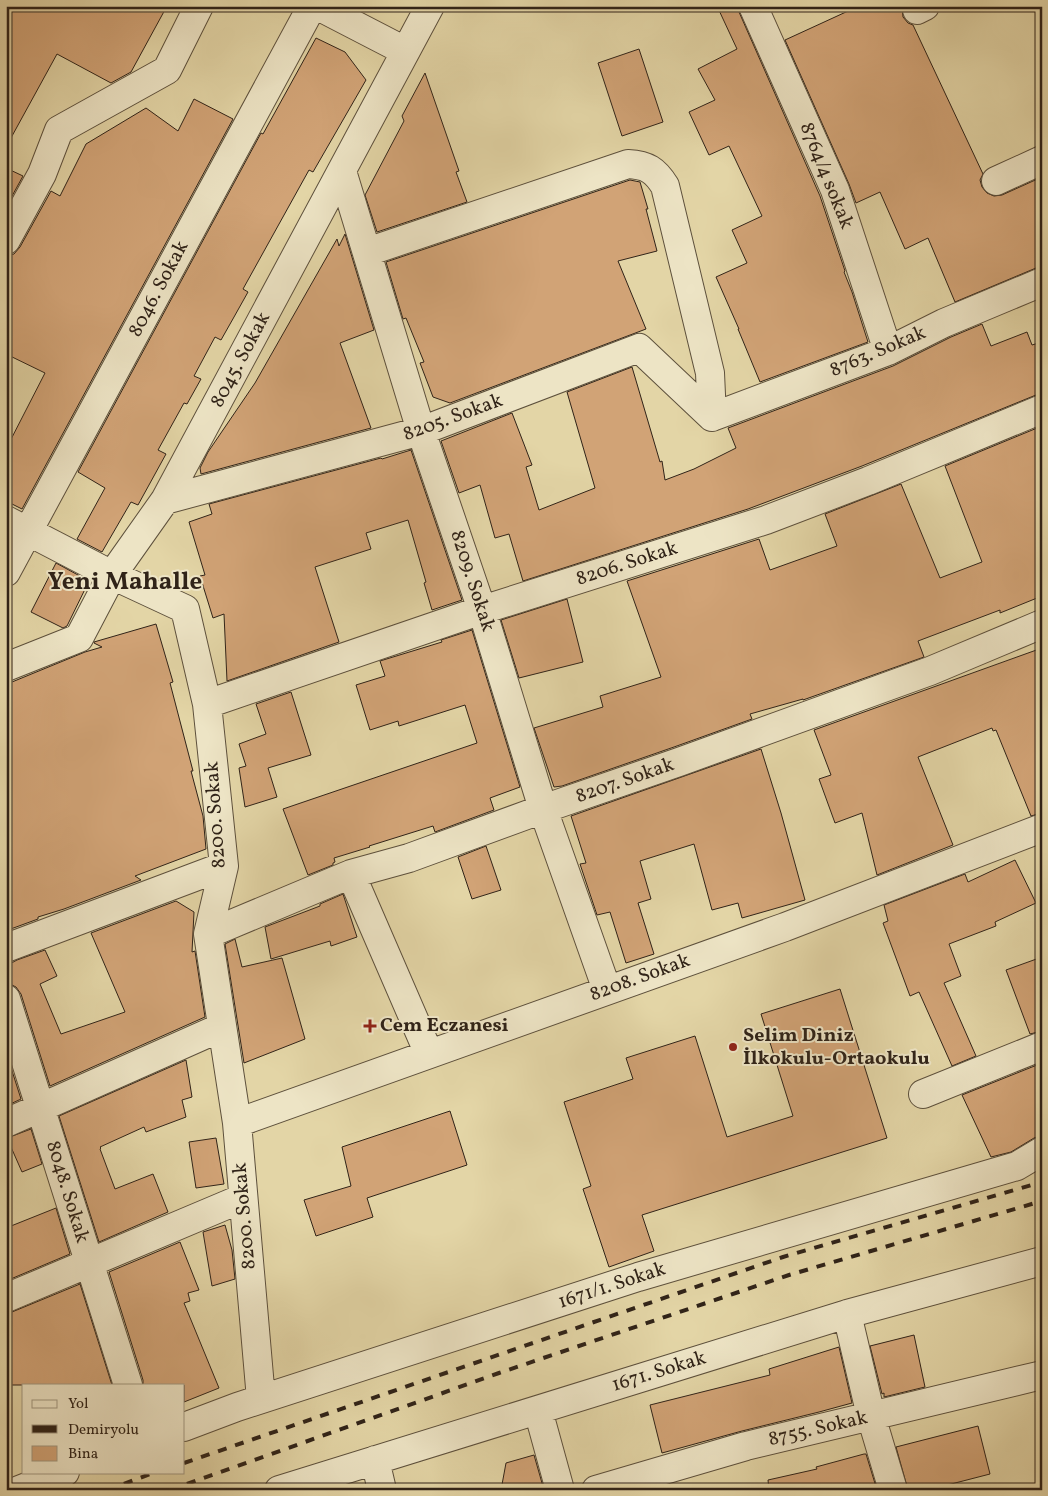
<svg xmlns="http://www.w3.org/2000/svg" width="1048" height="1496" viewBox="0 0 1048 1496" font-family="Vollkorn,serif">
<rect width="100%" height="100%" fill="#e3d5a6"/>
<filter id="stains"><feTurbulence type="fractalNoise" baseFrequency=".004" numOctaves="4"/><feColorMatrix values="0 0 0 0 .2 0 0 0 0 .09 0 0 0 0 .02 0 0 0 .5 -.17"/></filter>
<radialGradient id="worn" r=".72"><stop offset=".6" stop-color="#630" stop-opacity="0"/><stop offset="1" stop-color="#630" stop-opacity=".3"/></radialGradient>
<!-- building -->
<path fill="#d1a376" stroke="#302318" d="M 6,6 L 167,6 L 131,72 L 111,83 L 57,54 L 6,147 Z
M 717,6 L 738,6 L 739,12 L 820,196 L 845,271 L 844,272 L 852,292 L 868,342 L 760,382 L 738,329 L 739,329 L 716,277 L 747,263 L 732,230 L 762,216 L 729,146 L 709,155 L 689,112 L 715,100 L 698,69 L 737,49 Z
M 859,6 L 902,6 L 903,17 L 908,23 L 913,25 L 983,174 L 980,180 L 982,187 L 987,193 L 994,196 L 1002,195 L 1042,177 L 1042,267 L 1036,268 L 955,302 L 928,238 L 905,249 L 880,192 L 856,203 L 849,184 L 785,40 Z
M 316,38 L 345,52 L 366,80 L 313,172 L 309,170 L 243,289 L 248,292 L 234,317 L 221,340 L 215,337 L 194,376 L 201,379 L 187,404 L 184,403 L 158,450 L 166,454 L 138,505 L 131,502 L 102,552 L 77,539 L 105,488 L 78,472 L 261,133 L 263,134 Z
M 639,49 L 663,122 L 622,136 L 598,63 Z
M 425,73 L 459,171 L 456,172 L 467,202 L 377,232 L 365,195 L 404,121 L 402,116 Z
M 194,99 L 233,119 L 22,509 L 6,501 L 6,449 L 45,373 L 6,354 L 6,256 L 14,254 L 20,247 L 51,191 L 60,196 L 86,144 L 146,108 L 178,131 Z
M 6,168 L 23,176 L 6,207 Z
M 630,180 L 640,182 L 648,209 L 646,209 L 657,251 L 618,261 L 646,329 L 450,403 L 433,397 L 420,363 L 424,362 L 406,318 L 403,319 L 386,262 Z
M 345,234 L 374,330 L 340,343 L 371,428 L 201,474 L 200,468 L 208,452 L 255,383 L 337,239 L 339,246 Z
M 982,324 L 991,346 L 1027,332 L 1032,345 L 1042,342 L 1042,394 L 1036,395 L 862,466 L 748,509 L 523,581 L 509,534 L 495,538 L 480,485 L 459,493 L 441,441 L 512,413 L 532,465 L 526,467 L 539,510 L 595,488 L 567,392 L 632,367 L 660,462 L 662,461 L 665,480 L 694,469 L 736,448 L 728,428 L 893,366 L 951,337 Z
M 1042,426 L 1042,596 L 1000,613 L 1000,610 L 918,641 L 924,657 L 803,700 L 803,699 L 750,714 L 752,719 L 674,747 L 562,786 L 554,787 L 534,728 L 603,707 L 600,696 L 661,677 L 627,581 L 759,539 L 770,570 L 837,546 L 825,514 L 901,484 L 940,578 L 982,562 L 945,466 Z
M 411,450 L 462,600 L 432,610 L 424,583 L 426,582 L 408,520 L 366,533 L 371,549 L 315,567 L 339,642 L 227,681 L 224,614 L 213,618 L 200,576 L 205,575 L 189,522 L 212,514 L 209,504 L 381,458 L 382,459 Z
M 56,563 L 89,581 L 67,626 L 63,628 L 31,612 Z
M 567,599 L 583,662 L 519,678 L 501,620 Z
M 156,624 L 173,682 L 170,683 L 193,771 L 191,771 L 203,816 L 206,849 L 135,876 L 141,880 L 64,909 L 38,917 L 38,919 L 8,930 L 6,923 L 6,682 L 12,682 L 85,652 L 102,647 L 94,643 L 94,642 Z
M 472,630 L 520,787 L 490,798 L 494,810 L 435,832 L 433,826 L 369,846 L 370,847 L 334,858 L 335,862 L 333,863 L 333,865 L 308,875 L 283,809 L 477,743 L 465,705 L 399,726 L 398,721 L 370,730 L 356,685 L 385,676 L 380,661 L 442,642 L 441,640 Z
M 1042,648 L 1042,813 L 1031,816 L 996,730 L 993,731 L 992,728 L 918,757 L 953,845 L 877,875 L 862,813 L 835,823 L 819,779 L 831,775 L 814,730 Z
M 291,692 L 311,755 L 268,768 L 277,797 L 245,807 L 239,768 L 246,766 L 239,744 L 266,734 L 256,704 Z
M 761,749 L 781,813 L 805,900 L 742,918 L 738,903 L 712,910 L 694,844 L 640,861 L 651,899 L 638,903 L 654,954 L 626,963 L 610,912 L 597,915 L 580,864 L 586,863 L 571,816 Z
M 486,846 L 501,890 L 472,899 L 458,857 Z
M 1015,860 L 1036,903 L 995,922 L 996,926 L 949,944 L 961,976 L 944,983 L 976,1056 L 952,1066 L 919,992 L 910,996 L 883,923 L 888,921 L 884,905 L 965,874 L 968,882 Z
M 343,894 L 357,937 L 331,946 L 330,941 L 271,959 L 265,927 L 320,906 L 320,904 Z
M 176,901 L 194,912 L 192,952 L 195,951 L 205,1017 L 50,1086 L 21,994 L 16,987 L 10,984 L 6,984 L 6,966 L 17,960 L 45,950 L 57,976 L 40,984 L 61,1034 L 125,1012 L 91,933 Z
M 235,939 L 242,967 L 282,958 L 305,1039 L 244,1063 L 225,944 Z
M 1042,957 L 1042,1031 L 1030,1034 L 1006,970 Z
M 840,989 L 887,1138 L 642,1215 L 654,1251 L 609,1267 L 583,1189 L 591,1186 L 564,1102 L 633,1079 L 626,1058 L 695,1036 L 727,1137 L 793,1116 L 761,1014 Z
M 6,1052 L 21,1099 L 6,1106 Z
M 186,1060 L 192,1097 L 182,1100 L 186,1117 L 146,1132 L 144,1127 L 100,1147 L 101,1148 L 100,1149 L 115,1189 L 153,1174 L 168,1212 L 99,1242 L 59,1116 Z
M 1042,1063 L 1042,1135 L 1034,1138 L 1011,1152 L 991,1157 L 962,1095 Z
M 450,1111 L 467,1165 L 367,1198 L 373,1217 L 316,1236 L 304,1200 L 351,1186 L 342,1147 Z
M 31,1129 L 42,1164 L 22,1172 L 7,1138 Z
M 216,1138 L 224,1184 L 196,1188 L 189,1142 Z
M 56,1208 L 70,1254 L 6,1281 L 6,1228 Z
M 225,1225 L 232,1250 L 235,1279 L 212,1286 L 203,1232 Z
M 180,1242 L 199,1290 L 188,1293 L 190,1301 L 184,1303 L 219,1388 L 184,1402 L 184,1385 L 143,1385 L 143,1380 L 109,1272 Z
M 80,1284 L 112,1385 L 6,1385 L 6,1313 L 12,1312 Z
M 914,1335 L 925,1387 L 884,1397 L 884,1393 L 882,1394 L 870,1346 Z
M 839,1347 L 852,1403 L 819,1412 L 742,1431 L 662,1453 L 650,1405 L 770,1375 L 769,1369 Z
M 978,1426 L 990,1474 L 928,1490 L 908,1490 L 896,1447 Z
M 864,1454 L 866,1454 L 877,1490 L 769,1490 L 768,1480 L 817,1469 L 816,1467 Z
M 534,1455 L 544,1490 L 501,1490 L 506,1463 Z"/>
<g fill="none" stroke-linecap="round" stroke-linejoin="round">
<!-- street casing -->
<g stroke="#5d503c" stroke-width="30">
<path id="street" d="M 318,6 L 405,51
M 753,6 L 835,190 L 888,351
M 917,10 L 925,6
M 342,171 L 421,431 L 482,610 L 543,809 L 607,990
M 996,181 L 1042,160
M 6,240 L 42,174 L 59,130 L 167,70 L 199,6
M 367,252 L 628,164 C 647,165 655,170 665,186 L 710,373 L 712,417
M 712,417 L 888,351 L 944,323 L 1042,282
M 165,500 L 421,431 L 639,348 L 712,417
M 6,520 L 112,575 L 185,609 L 207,704 L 224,866 L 208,934 L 237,1123 L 261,1399
M 6,572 L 312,6
M 6,667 L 79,638 L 112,575 L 165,500 L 430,6
M 207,704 L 482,610 L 766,520 L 868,481 L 1042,409
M 351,874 L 429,1054
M 208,934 L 351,874 L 409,858 L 543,809 L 679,762 L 930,671 L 1042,624
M 6,948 L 224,866
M 6,999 L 128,1385
M 923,1094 L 1042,1046
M 6,1123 L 222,1027
M 237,1123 L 785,927 L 1042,828
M 6,1298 L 243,1198
M 847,1314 L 871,1416 L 893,1490
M 538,1410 L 560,1490
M 184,1427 L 237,1407 L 638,1277 L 1017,1166 L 1042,1151
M 375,1460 L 382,1490
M 19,1490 L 65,1472
M 279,1490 L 847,1314 L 1042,1261
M 596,1490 L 746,1446 L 1042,1375"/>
</g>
<!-- street -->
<use href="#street" stroke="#ede4c5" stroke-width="28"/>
<!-- rail -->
<path stroke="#302318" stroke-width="4" stroke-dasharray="9 9" stroke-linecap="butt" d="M 184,1463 L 783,1257 L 1042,1182
M 107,1490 L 156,1472
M 170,1490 L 499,1373 L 789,1275 L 1042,1201"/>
</g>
<!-- markers -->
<g fill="#8f2418" stroke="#ede4c5" stroke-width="2">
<path d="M367.5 1018.5h5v5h5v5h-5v5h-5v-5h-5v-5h5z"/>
<circle cx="733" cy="1047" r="5"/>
</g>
<g text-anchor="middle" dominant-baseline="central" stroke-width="4" stroke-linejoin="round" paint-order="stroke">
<!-- street labels -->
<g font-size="20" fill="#302318" stroke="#ede4c5">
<text transform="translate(826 176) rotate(68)">8764/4 sokak</text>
<text transform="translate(159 289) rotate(-62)">8046. Sokak</text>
<text transform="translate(878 352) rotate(-23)">8763. Sokak</text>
<text transform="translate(241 360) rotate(-62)">8045. Sokak</text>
<text transform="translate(453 418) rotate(-20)">8205. Sokak</text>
<text transform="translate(627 564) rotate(-18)">8206. Sokak</text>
<text transform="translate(472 581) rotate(72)">8209. Sokak</text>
<text transform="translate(625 781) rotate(-19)">8207. Sokak</text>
<text transform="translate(216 815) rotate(-94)">8200. Sokak</text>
<text transform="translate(640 978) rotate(-20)">8208. Sokak</text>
<text transform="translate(67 1192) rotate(73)">8048. Sokak</text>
<text transform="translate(245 1216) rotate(-95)">8200. Sokak</text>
<text transform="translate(612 1286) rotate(-18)">1671/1. Sokak</text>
<text transform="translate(659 1372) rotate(-17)">1671. Sokak</text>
<text transform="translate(818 1429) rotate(-13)">8755. Sokak</text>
</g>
<!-- poi labels -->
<g font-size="20" font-weight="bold" fill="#302318" stroke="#ede4c5" text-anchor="start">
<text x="380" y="1026">Cem Eczanesi</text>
<text x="743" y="1036">Selim Diniz<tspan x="743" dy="23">İlkokulu-Ortaokulu</tspan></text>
</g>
<!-- district labels -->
<g font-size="25" font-weight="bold" fill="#302318" stroke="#ede4c5">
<text x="125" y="582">Yeni Mahalle</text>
</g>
</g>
<!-- margin -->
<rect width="1048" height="1496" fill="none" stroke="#e3d5a6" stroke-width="25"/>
<rect x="8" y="8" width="1033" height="1481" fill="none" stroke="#302318" stroke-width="2.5"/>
<rect x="12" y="12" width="1023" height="1471" fill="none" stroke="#302318"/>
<!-- legend -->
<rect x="22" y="1384" width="162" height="90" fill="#ede4c5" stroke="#a19780"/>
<rect x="32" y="1400" width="25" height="8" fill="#ede4c5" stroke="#a19780"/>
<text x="68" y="1408" font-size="15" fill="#302318">Yol</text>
<rect x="32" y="1425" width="25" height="8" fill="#302318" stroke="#a19780"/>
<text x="68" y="1434" font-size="15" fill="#302318">Demiryolu</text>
<rect x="32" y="1446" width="25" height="15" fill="#d1a376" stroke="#a19780"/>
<text x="68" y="1458" font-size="15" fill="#302318">Bina</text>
<rect width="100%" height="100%" filter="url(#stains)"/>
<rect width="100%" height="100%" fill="url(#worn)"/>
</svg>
